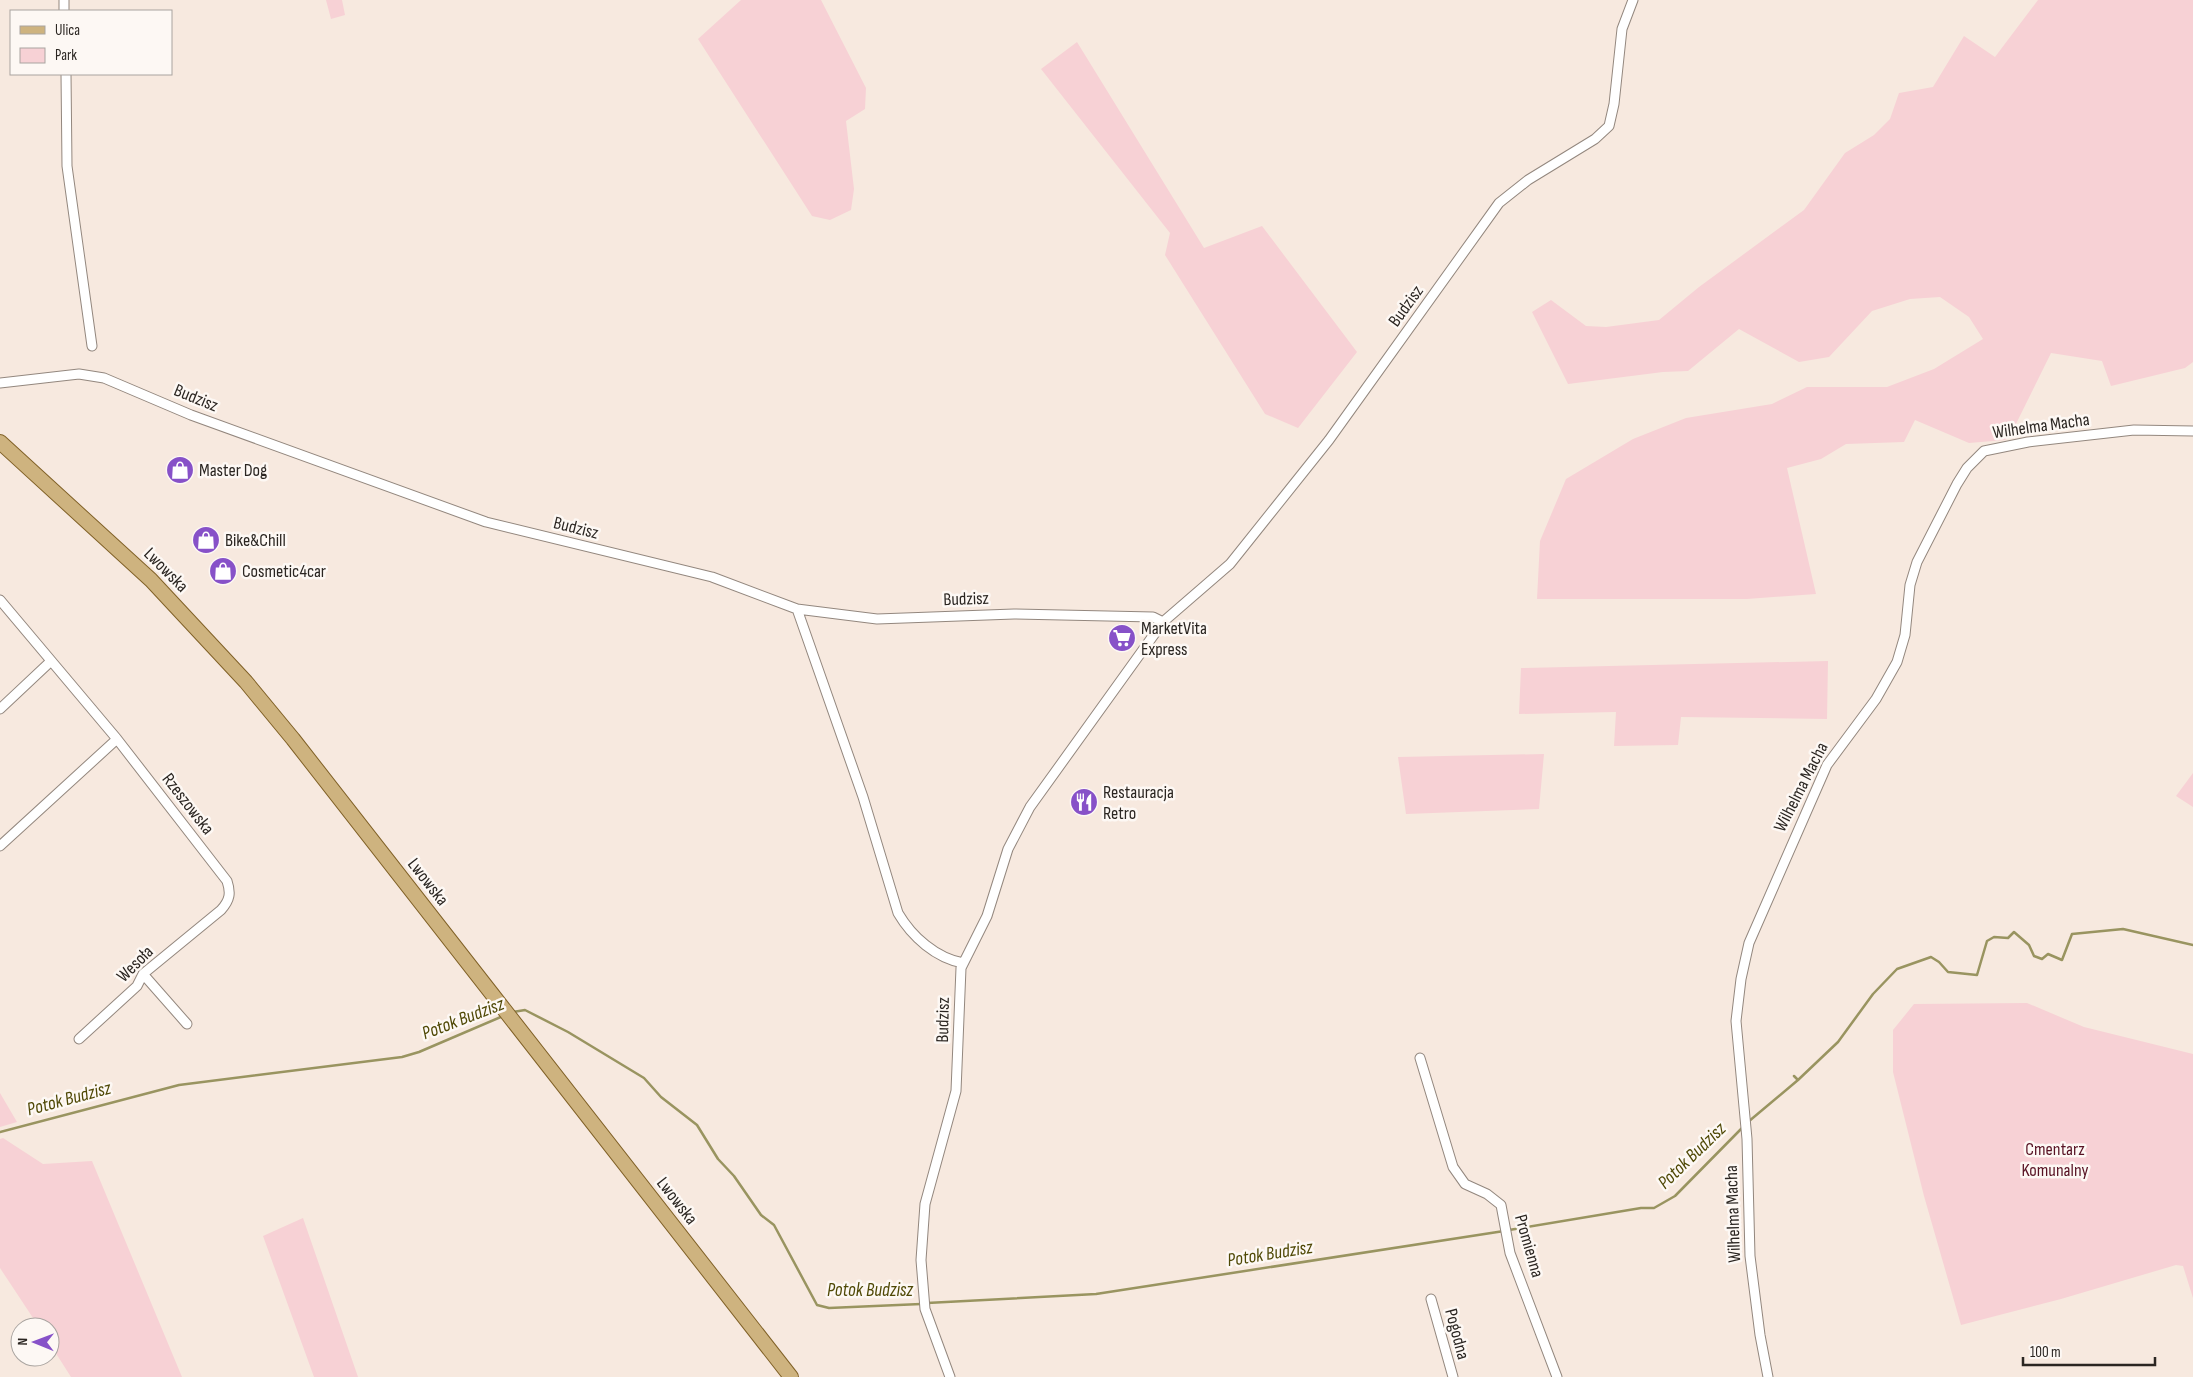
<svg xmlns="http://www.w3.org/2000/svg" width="2193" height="1377" viewBox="0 0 2193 1377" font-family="'Sofia Sans Condensed',sans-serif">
<rect width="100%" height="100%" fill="#f7e9df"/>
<!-- green -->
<path fill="#f7d1d5" d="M 326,0 L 342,0 L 345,15 L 331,19 Z
M 741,0 L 821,0 L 866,88 L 865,109 L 846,121 L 854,189 L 851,210 L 830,220 L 812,216 L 698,39 Z
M 2038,0 L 2193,0 L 2193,362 L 2185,368 L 2111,386 L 2102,361 L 2051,353 L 2011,434 L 2005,440 L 1969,443 L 1915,420 L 1904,442 L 1846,444 L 1821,459 L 1787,468 L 1816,594 L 1747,599 L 1537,599 L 1540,541 L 1566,479 L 1633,439 L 1686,418 L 1772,404 L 1807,387 L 1887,387 L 1934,369 L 1983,339 L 1969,317 L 1940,297 L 1910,299 L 1872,311 L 1829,357 L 1799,362 L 1739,329 L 1688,371 L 1663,372 L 1568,384 L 1532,312 L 1551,300 L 1586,326 L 1606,327 L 1659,320 L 1699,287 L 1804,210 L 1845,153 L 1874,135 L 1890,119 L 1899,93 L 1933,87 L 1964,36 L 1995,57 Z
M 1077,42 L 1204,248 L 1262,226 L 1357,352 L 1298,428 L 1265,414 L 1165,255 L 1170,233 L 1041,69 Z
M 1828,661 L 1827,719 L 1681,717 L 1678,745 L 1614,746 L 1616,712 L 1519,714 L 1521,668 Z
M 1544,754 L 1539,809 L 1406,814 L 1398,757 Z
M 2193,773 L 2193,807 L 2176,796 Z
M 2027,1003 L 2084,1027 L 2193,1054 L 2193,1298 L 2183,1266 L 2176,1265 L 2061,1299 L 1961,1325 L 1924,1196 L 1893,1072 L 1893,1030 L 1914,1004 Z
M 0,1093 L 17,1122 L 0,1127 Z
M 3,1138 L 43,1164 L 92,1161 L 182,1377 L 71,1377 L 50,1344 L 50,1327 L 39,1327 L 0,1268 L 0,1139 Z
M 303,1218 L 358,1377 L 314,1377 L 263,1236 Z"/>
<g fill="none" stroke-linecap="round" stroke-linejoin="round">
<!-- stream -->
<path stroke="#999460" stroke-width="2.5" d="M 513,1012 L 525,1010 L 568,1032 L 644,1078 L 661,1097 L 697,1125 L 718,1159 L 734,1176 L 761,1215 L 774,1225 L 817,1305 L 829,1308 L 921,1304
M 1798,1080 L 1838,1042 L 1873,994 L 1897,969 L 1931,957 L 1939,962 L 1948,972 L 1977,975 L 1987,941 L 1994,937 L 2008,938 L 2014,932 L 2029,945 L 2034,956 L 2042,959 L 2048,954 L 2062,960 L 2072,934 L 2123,929 L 2193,945
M 1748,1122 L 1798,1080 L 1794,1076
M 0,1132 L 179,1085 L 402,1057 L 419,1052 L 503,1016
M 1509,1230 L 1641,1208 L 1654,1208 L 1675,1196 L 1742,1128
M 927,1303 L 1096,1294 L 1504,1231"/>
<!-- street casing -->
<g stroke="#93877e" stroke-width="11">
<path id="street" d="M 64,0 L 64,11
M 66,74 L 67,166 L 92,346
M 0,383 L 79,374 L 104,378 L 191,415 L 486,522 L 712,577 L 797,609 L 877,619 L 1014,614 L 1153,617 L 1163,622
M 0,600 L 117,739 L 227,881 C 231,893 230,900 221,910 L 143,974 L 137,986 L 79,1039
M 797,609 L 863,797 L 898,913 C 912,937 936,958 963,963
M 0,709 L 50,662
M 0,846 L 117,739
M 143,974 L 187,1024
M 1420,1058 L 1453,1167 L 1465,1184 L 1487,1194 L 1501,1205 L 1510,1253 L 1557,1377
M 1431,1299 L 1453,1377
M 950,1377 L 925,1309 L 921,1260 L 925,1204 L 956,1091 L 961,968 L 987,916 L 1008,849 L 1030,807 L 1163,622 L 1230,564 L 1329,440 L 1499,203 L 1528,180 L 1595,139 L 1609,126 L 1614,104 L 1622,29 L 1633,0
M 1768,1377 L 1760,1335 L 1750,1256 L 1747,1139 L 1736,1021 L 1741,979 L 1749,943 L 1827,765 L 1876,699 L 1897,662 L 1905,635 L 1910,585 L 1917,562 L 1957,484 L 1967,468 L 1984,451 L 2028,442 L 2134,430 L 2193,431"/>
</g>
<!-- primary casing -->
<g stroke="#806127" stroke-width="16">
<path id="primary" d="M 0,442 L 151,580 L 246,682 L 293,739 L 791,1377"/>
</g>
<!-- street -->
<use href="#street" stroke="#fff" stroke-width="9"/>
<!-- primary -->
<use href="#primary" stroke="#ceb37f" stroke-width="14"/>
</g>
<!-- icons -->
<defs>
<g id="shop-disc" transform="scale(1.4375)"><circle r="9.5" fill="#8751c8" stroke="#fdf8f4"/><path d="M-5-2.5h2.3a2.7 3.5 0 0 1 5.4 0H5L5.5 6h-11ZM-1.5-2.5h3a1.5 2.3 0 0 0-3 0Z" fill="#fff"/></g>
<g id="supermarket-disc" transform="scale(1.4375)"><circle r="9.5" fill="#8751c8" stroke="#fdf8f4"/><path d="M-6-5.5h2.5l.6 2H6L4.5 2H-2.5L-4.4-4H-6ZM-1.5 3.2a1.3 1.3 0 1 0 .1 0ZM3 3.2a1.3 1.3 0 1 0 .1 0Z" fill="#fff"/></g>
<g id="restaurant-disc" transform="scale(1.4375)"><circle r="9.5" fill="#8751c8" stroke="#fdf8f4"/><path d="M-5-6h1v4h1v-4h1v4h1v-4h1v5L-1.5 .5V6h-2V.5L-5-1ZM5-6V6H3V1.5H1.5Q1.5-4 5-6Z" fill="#fff"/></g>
</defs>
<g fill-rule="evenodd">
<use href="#shop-disc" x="180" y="470"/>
<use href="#shop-disc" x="206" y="540"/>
<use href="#shop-disc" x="223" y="571"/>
<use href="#supermarket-disc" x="1122" y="638"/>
<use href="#restaurant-disc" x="1084" y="802"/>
</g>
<g text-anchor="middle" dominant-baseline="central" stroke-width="5" stroke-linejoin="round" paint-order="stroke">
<!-- street labels -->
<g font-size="18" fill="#2b2622" stroke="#fdf8f4">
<text transform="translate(1406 306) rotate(-54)">Budzisz</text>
<text transform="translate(196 398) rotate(22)">Budzisz</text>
<text transform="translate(2041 426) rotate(-8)">Wilhelma Macha</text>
<text transform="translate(576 528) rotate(14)">Budzisz</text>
<text transform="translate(166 570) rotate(45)">Lwowska</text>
<text transform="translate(966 599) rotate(-2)">Budzisz</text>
<text transform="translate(1801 787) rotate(-63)">Wilhelma Macha</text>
<text transform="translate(188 804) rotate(52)">Rzeszowska</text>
<text transform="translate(428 882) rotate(52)">Lwowska</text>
<text transform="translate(135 964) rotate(-45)">Wesoła</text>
<text transform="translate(943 1020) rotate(-89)">Budzisz</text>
<text transform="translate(677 1201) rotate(52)">Lwowska</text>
<text transform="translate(1733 1214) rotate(-92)">Wilhelma Macha</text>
<text transform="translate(1529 1246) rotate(74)">Promienna</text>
<text transform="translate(1457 1334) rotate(75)">Pogodna</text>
</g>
<!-- poi labels -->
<g font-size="18" fill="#2b2622" stroke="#fdf8f4" text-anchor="start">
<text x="199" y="470">Master Dog</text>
<text x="225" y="540">Bike&amp;Chill</text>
<text x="242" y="571">Cosmetic4car</text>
<text x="1141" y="628">MarketVita<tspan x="1141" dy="21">Express</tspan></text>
<text x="1103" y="792">Restauracja<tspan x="1103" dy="21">Retro</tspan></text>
</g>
<!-- park labels -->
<g font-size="18" fill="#581324" stroke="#fdf8f4">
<text x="2055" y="1149">Cmentarz<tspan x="2055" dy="21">Komunalny</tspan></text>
</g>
<!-- water labels -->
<g font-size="19" font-style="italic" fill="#4f4805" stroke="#fdf8f4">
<text transform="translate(463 1019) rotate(-21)">Potok Budzisz</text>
<text transform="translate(69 1099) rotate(-15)">Potok Budzisz</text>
<text transform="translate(1692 1156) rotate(-44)">Potok Budzisz</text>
<text transform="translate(1270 1254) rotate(-9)">Potok Budzisz</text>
<text x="870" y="1290">Potok Budzisz</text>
</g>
</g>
<!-- legend -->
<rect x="10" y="10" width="162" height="65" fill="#fdf8f4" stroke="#a9a4a0"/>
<rect x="20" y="26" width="25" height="8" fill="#ceb37f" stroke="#a9a4a0"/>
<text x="55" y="35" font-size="15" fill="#2b2622">Ulica</text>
<rect x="20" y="48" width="25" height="15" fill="#f7d1d5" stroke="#a9a4a0"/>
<text x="55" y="60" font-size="15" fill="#2b2622">Park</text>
<!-- north arrow -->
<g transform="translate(35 1342) rotate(271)"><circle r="24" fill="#fdf8f4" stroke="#a9a4a0"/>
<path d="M0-4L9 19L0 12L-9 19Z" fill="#8751c8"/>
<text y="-8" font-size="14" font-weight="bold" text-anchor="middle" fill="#2b2622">N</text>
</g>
<!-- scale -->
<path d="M2023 1357v8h132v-8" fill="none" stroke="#2b2622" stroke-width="2.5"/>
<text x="2030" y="1357" font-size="15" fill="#2b2622" stroke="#fdf8f4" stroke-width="4" paint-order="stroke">100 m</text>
</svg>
